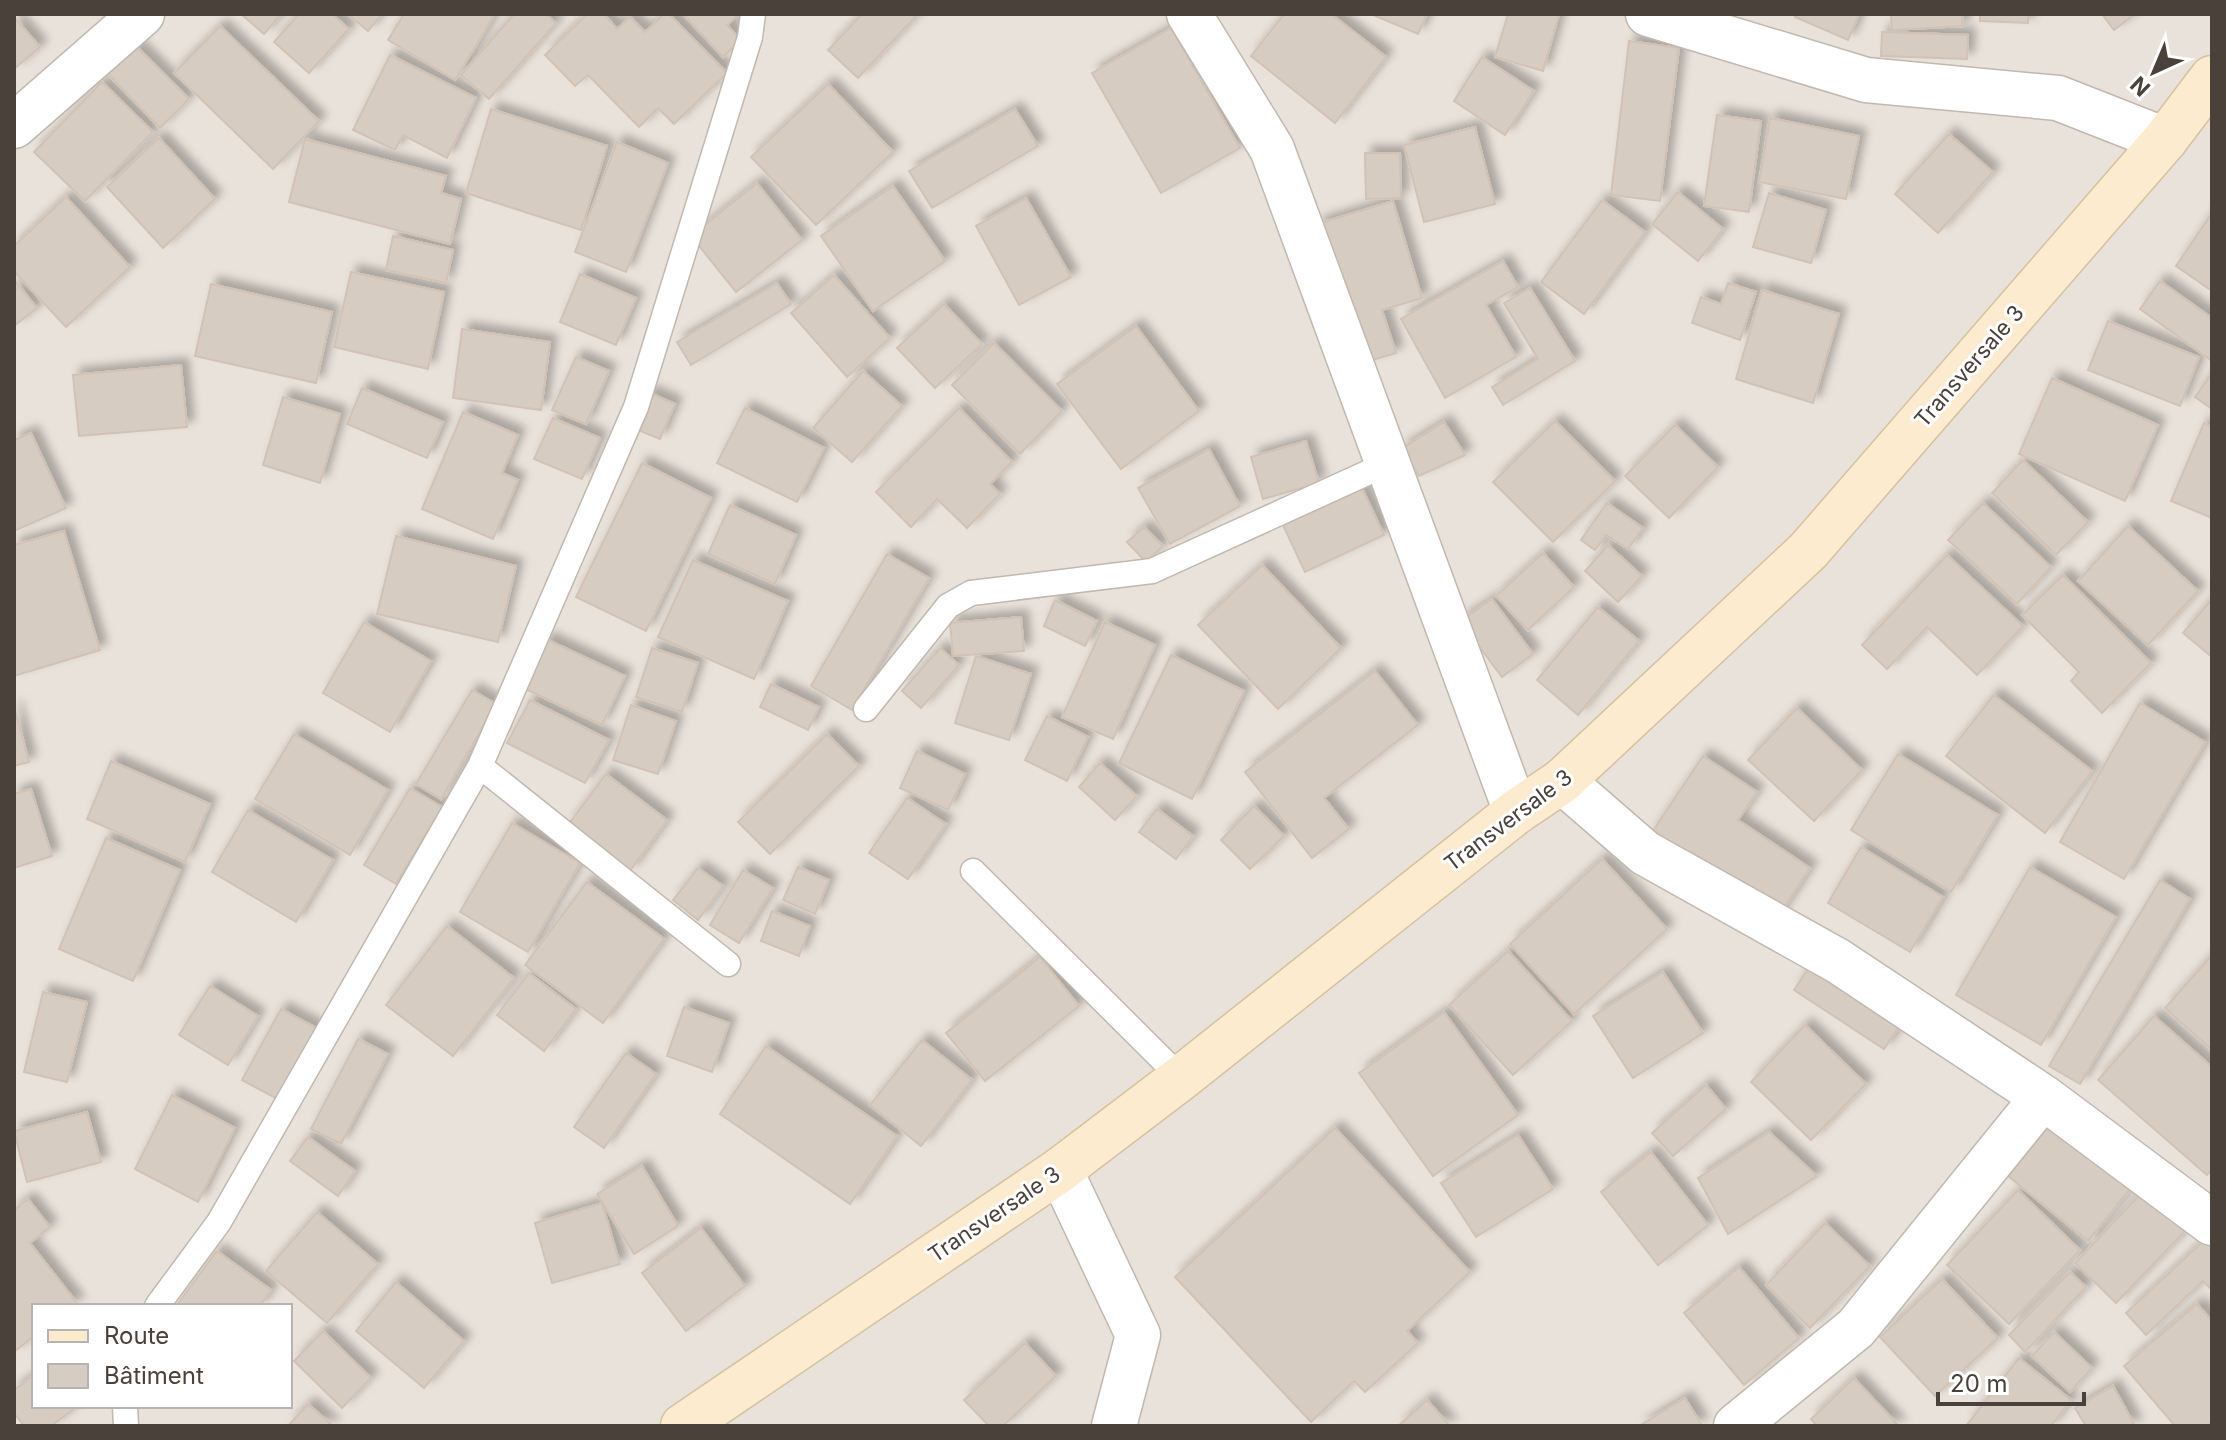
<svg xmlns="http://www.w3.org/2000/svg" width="2226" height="1440" viewBox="0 0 2226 1440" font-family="Inter,sans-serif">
<defs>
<filter id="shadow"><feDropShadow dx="7" dy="-7" stdDeviation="4" flood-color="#0004"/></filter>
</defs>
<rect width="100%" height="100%" fill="#f5f1ec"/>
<!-- residential -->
<path fill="#e9e2da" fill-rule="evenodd" d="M 14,14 L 2212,14 L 2212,1426 L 14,1426 ZM 34,1306 L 290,1306 L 290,1406 L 34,1406 Z"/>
<!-- building -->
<path fill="#d7ccc2" stroke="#d1c2b5" stroke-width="2" filter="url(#shadow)" d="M 241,14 L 281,14 L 264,34 Z
M 299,14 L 332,14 L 349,29 L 309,73 L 274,42 Z
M 348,14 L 382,14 L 368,31 Z
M 404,14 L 495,14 L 455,80 L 388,40 Z
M 514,14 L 546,14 L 556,23 L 489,99 L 461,75 Z
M 587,14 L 604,14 L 617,29 L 630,17 L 645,32 L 664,14 L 669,14 L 727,73 L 674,124 L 658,108 L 639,127 L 588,75 L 575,86 L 545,55 Z
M 683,14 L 739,14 L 727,25 L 741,40 L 723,57 Z
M 862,14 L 918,14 L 858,78 L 828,50 Z
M 1284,14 L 1331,14 L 1386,57 L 1335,123 L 1251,56 Z
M 1371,14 L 1427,14 L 1418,34 Z
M 1508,14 L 1559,15 L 1543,71 L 1495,57 Z
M 1796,14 L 1859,14 L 1848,40 L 1795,17 Z
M 1891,14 L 1962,14 L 1963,26 L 1892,30 Z
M 1980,14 L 2028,14 L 2028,23 L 1980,21 Z
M 2102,14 L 2135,14 L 2114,30 Z
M 14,17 L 40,47 L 14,69 Z
M 220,26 L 319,121 L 273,169 L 174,73 Z
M 1171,28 L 1240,148 L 1161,193 L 1092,73 Z
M 1882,32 L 1968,35 L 1967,59 L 1881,56 Z
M 1629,41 L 1679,48 L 1660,201 L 1611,195 Z
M 136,46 L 189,99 L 160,128 L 108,74 Z
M 390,55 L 476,98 L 447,158 L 403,135 L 395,150 L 353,130 Z
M 1482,57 L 1534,91 L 1505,135 L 1454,101 Z
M 102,82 L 153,132 L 85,201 L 34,152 Z
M 828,84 L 893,152 L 816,225 L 751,157 Z
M 491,109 L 607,146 L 581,230 L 466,193 Z
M 1015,109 L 1038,146 L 932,208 L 909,171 Z
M 1717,115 L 1761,121 L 1749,212 L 1704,206 Z
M 1770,118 L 1859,136 L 1846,199 L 1759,182 Z
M 1475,127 L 1495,204 L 1424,222 L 1404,145 Z
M 1949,134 L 1993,172 L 1938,233 L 1895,194 Z
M 159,138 L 215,199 L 163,248 L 107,187 Z
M 305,139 L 446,176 L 441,193 L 461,199 L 450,244 L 289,202 Z
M 617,142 L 668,163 L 626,272 L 575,252 Z
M 1365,153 L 1400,153 L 1401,198 L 1366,199 Z
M 757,183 L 802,240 L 736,292 L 691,236 Z
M 893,186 L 945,261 L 873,311 L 821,236 Z
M 1678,192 L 1723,229 L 1698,261 L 1652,224 Z
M 1769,193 L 1826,210 L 1811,263 L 1753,247 Z
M 66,197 L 130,267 L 66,327 L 14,271 L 14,246 Z
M 1026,198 L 1071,277 L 1019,305 L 976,226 Z
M 1602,200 L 1645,232 L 1584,314 L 1541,282 Z
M 1393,201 L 1422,298 L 1382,310 L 1396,353 L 1359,364 L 1317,224 Z
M 2212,213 L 2212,291 L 2176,266 Z
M 393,236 L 453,250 L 446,283 L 386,270 Z
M 1503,261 L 1518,287 L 1486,305 L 1516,357 L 1445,398 L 1401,319 Z
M 351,272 L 444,292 L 428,369 L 334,347 Z
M 580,274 L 636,298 L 616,345 L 560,322 Z
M 834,275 L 890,338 L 847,377 L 791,313 Z
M 14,280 L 37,308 L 14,326 Z
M 2160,281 L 2212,318 L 2212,361 L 2140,309 Z
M 777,283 L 791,304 L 691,365 L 677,342 Z
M 1728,283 L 1756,292 L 1740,340 L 1692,323 L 1701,297 L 1721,304 Z
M 211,284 L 332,312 L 316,383 L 195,356 Z
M 1530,288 L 1575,361 L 1503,405 L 1492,387 L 1538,359 L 1504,303 Z
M 1762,290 L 1839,314 L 1813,403 L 1736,379 Z
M 944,304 L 982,344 L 935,388 L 897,348 Z
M 2108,321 L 2199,357 L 2180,406 L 2088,370 Z
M 1136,326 L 1199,411 L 1121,469 L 1057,384 Z
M 462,329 L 550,342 L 541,410 L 453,398 Z
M 994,343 L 1062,411 L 1020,454 L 952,385 Z
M 576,357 L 609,371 L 586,424 L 552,410 Z
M 181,365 L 187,427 L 79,436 L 73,375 Z
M 863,371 L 902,406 L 852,462 L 813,428 Z
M 2212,373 L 2212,409 L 2195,397 Z
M 2052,378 L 2158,425 L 2125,501 L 2019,454 Z
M 362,388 L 443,422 L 427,458 L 347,424 Z
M 648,392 L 675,404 L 660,439 L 633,428 Z
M 283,397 L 340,414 L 320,483 L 263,465 Z
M 745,408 L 824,448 L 797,502 L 717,463 Z
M 959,408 L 1012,462 L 990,484 L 1000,494 L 967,528 L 937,499 L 911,527 L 876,492 Z
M 463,412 L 518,435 L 502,473 L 518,480 L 493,539 L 422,509 Z
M 553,418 L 600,438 L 582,479 L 534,459 Z
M 1555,421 L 1615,481 L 1553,542 L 1493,482 Z
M 1444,422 L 1465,455 L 1419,476 L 1401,449 Z
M 2204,423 L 2212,427 L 2212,518 L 2171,501 Z
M 1675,425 L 1718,467 L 1669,518 L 1625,476 Z
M 31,433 L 66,508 L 14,531 L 14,440 Z
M 1306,441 L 1319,483 L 1263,499 L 1251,457 Z
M 1209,449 L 1240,506 L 1170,544 L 1138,488 Z
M 2023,460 L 2088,522 L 2056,555 L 1992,493 Z
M 642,463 L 711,498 L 646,631 L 576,597 Z
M 1361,486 L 1384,535 L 1305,572 L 1282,523 Z
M 1607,503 L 1643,528 L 1628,549 L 1606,535 L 1595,550 L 1581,540 Z
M 1983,503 L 2051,567 L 2017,604 L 1948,540 Z
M 730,505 L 796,535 L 775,584 L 708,554 Z
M 2128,526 L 2198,591 L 2148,645 L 2078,581 Z
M 1144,527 L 1163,546 L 1146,562 L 1127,542 Z
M 64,531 L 100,650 L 14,676 L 14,545 Z
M 396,536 L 516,566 L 498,642 L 377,614 Z
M 1608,545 L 1642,576 L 1618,602 L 1585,571 Z
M 1543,553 L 1574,587 L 1528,630 L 1496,596 Z
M 887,554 L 929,578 L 852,710 L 811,686 Z
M 1947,555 L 2023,626 L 1977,675 L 1927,627 L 1887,669 L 1862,645 Z
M 693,560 L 788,601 L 754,679 L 658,637 Z
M 1262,565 L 1341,648 L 1278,709 L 1198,625 Z
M 2063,575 L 2151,663 L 2102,713 L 2071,681 L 2079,672 L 2022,615 Z
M 1492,599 L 1533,654 L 1502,677 L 1460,621 Z
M 2212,599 L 2212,657 L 2183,633 Z
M 1055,600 L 1097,621 L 1085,646 L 1044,626 Z
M 1598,607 L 1639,641 L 1578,715 L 1537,680 Z
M 1021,617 L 1024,651 L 953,656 L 950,623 Z
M 364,622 L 431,661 L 390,732 L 323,693 Z
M 1105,622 L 1155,645 L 1113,739 L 1062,717 Z
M 546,639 L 625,676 L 602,725 L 523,688 Z
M 652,648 L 698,663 L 682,712 L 636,697 Z
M 940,648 L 959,665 L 921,708 L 902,691 Z
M 1171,655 L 1244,691 L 1192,799 L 1119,763 Z
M 976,656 L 1031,674 L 1009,740 L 955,723 Z
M 1375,671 L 1418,725 L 1324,798 L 1349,829 L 1312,858 L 1245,772 Z
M 771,684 L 819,707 L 808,730 L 760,707 Z
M 472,690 L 496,704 L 441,799 L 416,784 Z
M 1994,695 L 2092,771 L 2045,833 L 1946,756 Z
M 530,700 L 609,740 L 585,783 L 507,743 Z
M 2140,703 L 2205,742 L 2124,879 L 2060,842 Z
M 631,705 L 676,721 L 658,774 L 613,760 Z
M 14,706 L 29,762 L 14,766 Z
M 1797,708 L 1862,770 L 1814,821 L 1748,760 Z
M 1047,716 L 1088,737 L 1067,781 L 1025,760 Z
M 294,734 L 388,790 L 350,855 L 255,799 Z
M 827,734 L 859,766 L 770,854 L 738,822 Z
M 917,751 L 965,774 L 948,810 L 900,788 Z
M 1898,754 L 1998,815 L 1951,892 L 1851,830 Z
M 1703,756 L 1757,792 L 1738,820 L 1810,868 L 1776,920 L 1650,835 Z
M 111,761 L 210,804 L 185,862 L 87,819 Z
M 1100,763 L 1137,796 L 1115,820 L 1079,787 Z
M 606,774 L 667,820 L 630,871 L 568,825 Z
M 410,788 L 442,807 L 396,884 L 364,865 Z
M 31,789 L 52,856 L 14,868 L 14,794 Z
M 907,798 L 946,824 L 908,879 L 869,853 Z
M 1254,806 L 1284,836 L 1250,869 L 1221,840 Z
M 1157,809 L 1193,836 L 1176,859 L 1139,832 Z
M 248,810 L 333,860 L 296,922 L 212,872 Z
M 512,823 L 580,863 L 528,952 L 460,912 Z
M 106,838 L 180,870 L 133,981 L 59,949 Z
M 1861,847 L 1943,897 L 1910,952 L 1828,903 Z
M 1602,859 L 1667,929 L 1574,1014 L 1510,944 Z
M 798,867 L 829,880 L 815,914 L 783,900 Z
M 2030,867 L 2116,917 L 2041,1045 L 1956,995 Z
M 698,868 L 723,886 L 698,920 L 673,900 Z
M 743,870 L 773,888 L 739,943 L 710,925 Z
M 2160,880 L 2190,899 L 2080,1084 L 2049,1066 Z
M 587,882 L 664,939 L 603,1023 L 525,965 Z
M 772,911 L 810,926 L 799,956 L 761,941 Z
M 447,926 L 514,978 L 453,1056 L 386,1005 Z
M 1508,951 L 1572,1021 L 1513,1075 L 1449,1005 Z
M 2212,955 L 2212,1050 L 2165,1008 Z
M 1040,957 L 1079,1006 L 985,1081 L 946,1033 Z
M 1816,957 L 1906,1016 L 1884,1049 L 1794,990 Z
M 1663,972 L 1703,1033 L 1633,1078 L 1593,1016 Z
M 529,973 L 576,1009 L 544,1051 L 497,1015 Z
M 210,986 L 258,1016 L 228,1065 L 179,1035 Z
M 43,992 L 87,1002 L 67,1082 L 24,1072 Z
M 684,1007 L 729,1023 L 712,1072 L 667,1056 Z
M 281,1009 L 318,1029 L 279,1100 L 242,1080 Z
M 1444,1012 L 1518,1115 L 1433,1176 L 1359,1073 Z
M 2154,1016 L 2212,1067 L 2212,1169 L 2207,1175 L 2098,1080 Z
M 1805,1025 L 1866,1084 L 1811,1140 L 1751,1082 Z
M 358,1039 L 388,1054 L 341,1144 L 311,1129 Z
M 922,1040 L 972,1080 L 921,1146 L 870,1105 Z
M 766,1046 L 897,1136 L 850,1204 L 720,1114 Z
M 626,1053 L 656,1074 L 604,1148 L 574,1127 Z
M 1706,1085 L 1726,1109 L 1673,1156 L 1652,1133 Z
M 172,1095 L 235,1128 L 198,1202 L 135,1169 Z
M 87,1112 L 101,1162 L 27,1182 L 14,1131 Z
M 2054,1119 L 2135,1183 L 2088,1241 L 2008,1176 Z
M 1335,1128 L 1470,1272 L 1407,1331 L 1418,1343 L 1365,1392 L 1354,1381 L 1311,1422 L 1175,1277 Z
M 1769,1132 L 1817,1176 L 1728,1234 L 1698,1178 Z
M 1518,1135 L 1553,1189 L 1476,1237 L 1441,1183 Z
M 308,1137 L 355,1171 L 338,1196 L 290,1161 Z
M 1651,1152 L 1708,1225 L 1658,1265 L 1601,1192 Z
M 642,1166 L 678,1226 L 634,1254 L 597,1194 Z
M 2148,1186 L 2190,1226 L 2116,1303 L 2075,1263 Z
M 2018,1190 L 2080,1250 L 2009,1324 L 1947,1265 Z
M 28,1199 L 50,1227 L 30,1243 L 77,1303 L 73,1306 L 34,1306 L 34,1336 L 14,1352 L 14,1210 Z
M 602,1203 L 620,1264 L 552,1283 L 535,1223 Z
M 317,1212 L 378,1264 L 327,1323 L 266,1271 Z
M 1825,1223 L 1870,1266 L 1810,1328 L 1766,1285 Z
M 701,1228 L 745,1286 L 686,1331 L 642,1273 Z
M 2212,1233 L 2212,1290 L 2203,1281 L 2146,1335 L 2126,1313 Z
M 217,1251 L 271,1290 L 260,1306 L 176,1306 Z
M 1739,1267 L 1799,1338 L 1744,1385 L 1684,1313 Z
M 2070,1272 L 2086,1287 L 2025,1352 L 2009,1335 Z
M 1942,1279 L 1998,1338 L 1935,1396 L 1880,1337 Z
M 396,1282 L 464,1341 L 424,1388 L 356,1331 Z
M 2197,1304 L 2212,1321 L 2212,1422 L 2207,1426 L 2175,1426 L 2124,1366 Z
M 323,1331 L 371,1378 L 342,1408 L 294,1361 Z
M 2054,1332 L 2092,1368 L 2070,1392 L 2032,1356 Z
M 1025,1343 L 1056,1376 L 1003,1426 L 989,1426 L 964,1400 Z
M 2019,1358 L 2071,1400 L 2051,1426 L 1966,1426 Z
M 34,1375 L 34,1406 L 78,1406 L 51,1426 L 24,1426 L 14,1413 L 14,1390 Z
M 1854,1378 L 1899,1426 L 1817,1426 L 1811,1419 Z
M 2113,1386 L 2135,1426 L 2086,1426 L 2075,1408 Z
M 1685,1398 L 1701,1424 L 1697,1426 L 1639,1426 Z
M 1427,1400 L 1450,1426 L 1398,1426 Z
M 308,1404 L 333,1426 L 288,1426 Z"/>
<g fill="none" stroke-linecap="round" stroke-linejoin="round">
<!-- service casing -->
<g stroke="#c1b8af" stroke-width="27">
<path id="service" d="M 866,709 L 948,606 L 971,593 L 1152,571 L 1389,463
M 480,766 L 728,964
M 973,871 L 1181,1078
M 157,1306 L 219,1222 L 480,766 L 636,407 L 750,37 L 753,14
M 125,1406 L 126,1426"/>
</g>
<!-- minor casing -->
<g stroke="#c1b8af" stroke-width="47">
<path id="minor" d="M 1189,14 L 1272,149 L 1516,812
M 1648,14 L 1866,80 L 2058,98 L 2165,140
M 14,126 L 142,14
M 1562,781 L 1645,853 L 1838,961 L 2043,1097 L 2212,1223
M 1060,1170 L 1138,1335 L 1114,1426
M 1736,1426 L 1856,1328 L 2043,1097"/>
</g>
<!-- secondary casing -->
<g stroke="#d6c1a0" stroke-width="47">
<path id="secondary" d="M 683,1426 L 1060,1170 L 1181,1078 L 1516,812 L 1562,781 L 1808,551 L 2165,140 L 2212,78"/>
</g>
<!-- service -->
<use href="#service" stroke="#fff" stroke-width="24"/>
<!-- minor -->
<use href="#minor" stroke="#fff" stroke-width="44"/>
<!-- secondary -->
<use href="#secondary" stroke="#fdebcf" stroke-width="44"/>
</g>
<g text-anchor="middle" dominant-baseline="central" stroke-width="6" stroke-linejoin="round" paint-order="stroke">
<!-- street labels -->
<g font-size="22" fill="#4a413a" stroke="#fff">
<text transform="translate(1969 366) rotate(-49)">Transversale 3</text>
<text transform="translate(1508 820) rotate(-37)">Transversale 3</text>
<text transform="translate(994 1214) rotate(-34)">Transversale 3</text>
</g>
</g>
<!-- border -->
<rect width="2226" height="1440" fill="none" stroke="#4a413a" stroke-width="32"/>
<!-- legend -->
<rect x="32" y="1304" width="260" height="104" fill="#ffffff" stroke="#b7b3b0" stroke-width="2"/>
<rect x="48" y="1330" width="40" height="12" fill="#fdebcf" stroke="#b7b3b0" stroke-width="2"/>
<text x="104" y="1344" font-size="24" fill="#4a413a">Route</text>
<rect x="48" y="1364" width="40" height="24" fill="#d7ccc2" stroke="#b7b3b0" stroke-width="2"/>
<text x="104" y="1384" font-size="24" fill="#4a413a">Bâtiment</text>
<!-- north arrow -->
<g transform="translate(2154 72) rotate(224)" stroke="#ffffff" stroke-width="6" paint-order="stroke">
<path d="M0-6L14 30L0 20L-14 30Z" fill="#4a413a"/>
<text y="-12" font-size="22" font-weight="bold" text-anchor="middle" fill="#4a413a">N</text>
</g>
<!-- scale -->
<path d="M1938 1392v12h146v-12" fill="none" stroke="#4a413a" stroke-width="4"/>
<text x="1950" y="1392" font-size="24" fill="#4a413a" stroke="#ffffff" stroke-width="6" paint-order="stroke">20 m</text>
</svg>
